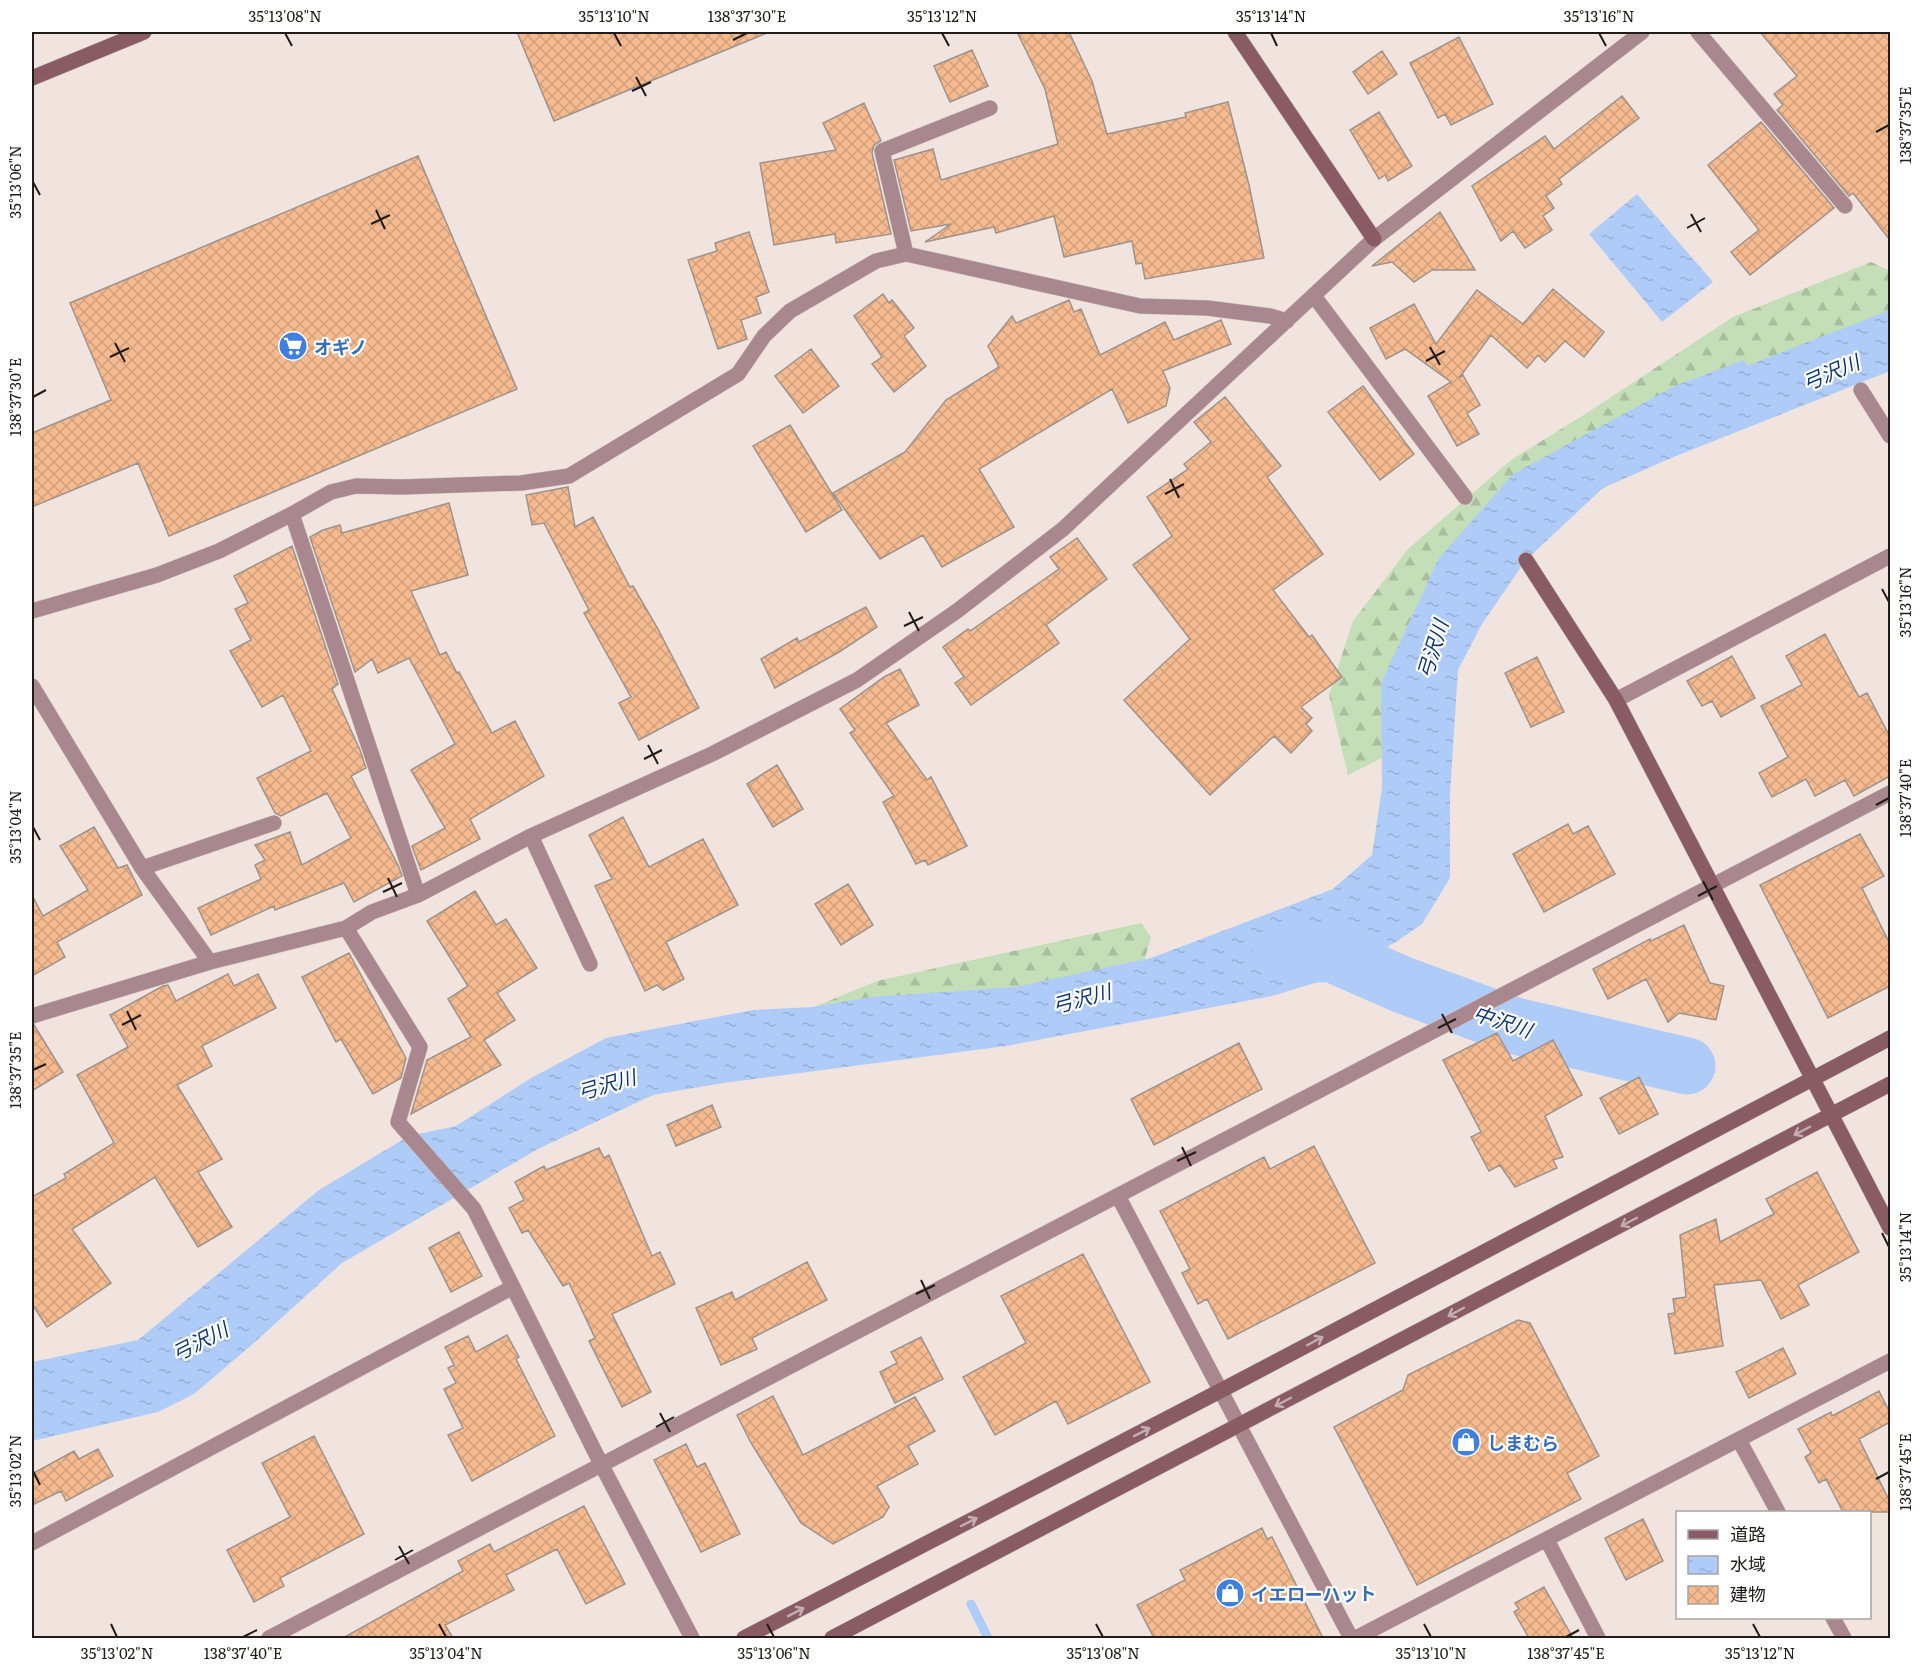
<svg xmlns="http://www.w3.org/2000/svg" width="1922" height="1670" viewBox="0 0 1922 1670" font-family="Literata,'Noto Sans JP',serif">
<defs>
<pattern id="forest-firs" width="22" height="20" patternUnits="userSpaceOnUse" patternTransform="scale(1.5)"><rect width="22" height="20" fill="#c4deb8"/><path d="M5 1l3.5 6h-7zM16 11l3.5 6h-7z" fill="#a8be9e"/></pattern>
<pattern id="water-ripples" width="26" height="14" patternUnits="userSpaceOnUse" patternTransform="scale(1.5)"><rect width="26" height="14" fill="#afccf9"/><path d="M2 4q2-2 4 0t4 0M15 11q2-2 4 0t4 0" fill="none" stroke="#96afd5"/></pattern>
<pattern id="building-cross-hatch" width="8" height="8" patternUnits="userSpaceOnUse" patternTransform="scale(1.5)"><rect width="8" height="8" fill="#f5ba8f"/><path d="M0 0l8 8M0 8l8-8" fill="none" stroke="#d29f7b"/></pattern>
</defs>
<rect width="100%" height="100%" fill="#f1e4de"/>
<!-- forest -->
<path fill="url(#forest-firs)" d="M 1871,262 L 1890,271 L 1890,318 L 1549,481 L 1386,756 L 1348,775 L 1329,695 L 1353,621 L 1408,549 L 1511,460 L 1590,411 L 1733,317 Z
M 1141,923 L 1151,937 L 1144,961 L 1097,992 L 804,1011 L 877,981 Z"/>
<!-- water -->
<path fill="url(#water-ripples)" d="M 1637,194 L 1713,282 L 1662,322 L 1589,234 Z
M 1890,310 L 1890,371 L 1671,458 L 1603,488 L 1526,560 L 1482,624 L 1458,670 L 1450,794 L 1450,878 L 1422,924 L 1399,940 L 1341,975 L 1272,996 L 1006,1046 L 723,1083 L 653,1095 L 538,1149 L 342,1263 L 254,1343 L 194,1394 L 158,1412 L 32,1441 L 32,1362 L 138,1340 L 319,1190 L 409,1136 L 456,1126 L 531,1078 L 606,1038 L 753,1010 L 812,1007 L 871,997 L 1016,987 L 1151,958 L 1333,889 L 1372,855 L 1382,788 L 1381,683 L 1439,558 L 1513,474 L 1677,385 L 1744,360 L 1747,366 Z"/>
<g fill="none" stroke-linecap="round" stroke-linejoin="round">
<!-- stream -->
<path stroke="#afccf9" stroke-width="9" d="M 971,1604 L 988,1638"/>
<!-- river -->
<path stroke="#afccf9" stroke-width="57" d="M 1281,953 L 1332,954 L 1403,985 L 1515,1026 L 1687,1066"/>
</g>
<!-- building -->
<path fill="url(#building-cross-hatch)" stroke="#9e938c" stroke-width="1.5" d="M 517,32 L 769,32 L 554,121 Z
M 1017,32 L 1069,32 L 1092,81 L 1107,134 L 1186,117 L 1185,113 L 1228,102 L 1249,185 L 1264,258 L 1145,279 L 1142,263 L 1136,264 L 1132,241 L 1064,257 L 1054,216 L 996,233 L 994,227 L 925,242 L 951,224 L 911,231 L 894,160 L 933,149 L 941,180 L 1058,144 L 1045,89 Z
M 1760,32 L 1890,32 L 1890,240 L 1853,193 L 1849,196 L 1777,110 L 1783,105 L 1774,94 L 1797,76 Z
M 1459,37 L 1493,104 L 1451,125 L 1445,114 L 1438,118 L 1410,63 Z
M 972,50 L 988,86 L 950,102 L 934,66 Z
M 1382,51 L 1397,74 L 1368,94 L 1353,72 Z
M 1622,96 L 1639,118 L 1559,179 L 1562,184 L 1546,196 L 1554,208 L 1543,216 L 1552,230 L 1525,248 L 1513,231 L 1501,241 L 1472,186 L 1545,136 L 1554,149 Z
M 864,103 L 881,141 L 874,145 L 872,153 L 891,234 L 836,243 L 835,234 L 774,245 L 760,163 L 836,150 L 823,123 Z
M 1379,112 L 1412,166 L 1388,181 L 1385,175 L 1379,179 L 1350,130 Z
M 1761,122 L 1834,208 L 1750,275 L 1731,252 L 1759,230 L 1708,165 Z
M 418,156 L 517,389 L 169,536 L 138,463 L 32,507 L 32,433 L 111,400 L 70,303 Z
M 1440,212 L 1475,270 L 1432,270 L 1414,282 L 1392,262 L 1372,266 Z
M 749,232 L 769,292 L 756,297 L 761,313 L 741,320 L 747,339 L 718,349 L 688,260 L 717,251 L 715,243 Z
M 1553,289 L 1604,332 L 1584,357 L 1565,341 L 1545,362 L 1538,355 L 1527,368 L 1491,335 L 1459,378 L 1463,375 L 1480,405 L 1467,413 L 1479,434 L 1457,446 L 1428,396 L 1451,382 L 1405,349 L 1386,359 L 1370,328 L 1414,304 L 1436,344 L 1477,290 L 1523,324 Z
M 883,294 L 889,303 L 892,300 L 914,328 L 904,336 L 926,366 L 894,392 L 872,364 L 882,357 L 854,316 Z
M 1069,300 L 1074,312 L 1081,309 L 1100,355 L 1165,322 L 1174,340 L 1221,320 L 1231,344 L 1163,371 L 1170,388 L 1166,406 L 1128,423 L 1112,389 L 979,469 L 1014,527 L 942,567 L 923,535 L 880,559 L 833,493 L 905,452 L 946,400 L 999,367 L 988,346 L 1012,316 L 1016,323 Z
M 811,349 L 839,386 L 803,413 L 775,376 Z
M 1363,386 L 1414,454 L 1380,480 L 1328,412 Z
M 1225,397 L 1281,466 L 1267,477 L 1323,554 L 1273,590 L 1309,637 L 1312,635 L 1342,677 L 1301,707 L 1312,718 L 1306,724 L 1312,731 L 1291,753 L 1274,736 L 1210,795 L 1124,700 L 1190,639 L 1133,565 L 1172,536 L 1147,497 L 1188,469 L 1184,464 L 1211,442 L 1194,422 Z
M 790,425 L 842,510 L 806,532 L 753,446 Z
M 568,487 L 575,527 L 593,517 L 630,587 L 633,586 L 658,629 L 699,708 L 639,740 L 619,703 L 631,697 L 584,613 L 589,610 L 544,523 L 532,525 L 526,495 Z
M 449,503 L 468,575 L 411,591 L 440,655 L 446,652 L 457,673 L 459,672 L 492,733 L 515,721 L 544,776 L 470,819 L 480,839 L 421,870 L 412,846 L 445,828 L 411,770 L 455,744 L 409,658 L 378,673 L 372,659 L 355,672 L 310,537 L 323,530 L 340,525 L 342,533 Z
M 1077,538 L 1107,579 L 1046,625 L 1059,643 L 971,705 L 955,683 L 964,677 L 943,647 L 968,629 L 970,631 L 1059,569 L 1050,557 Z
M 292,546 L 338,684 L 332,689 L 360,750 L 366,768 L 351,776 L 398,865 L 402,876 L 354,902 L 344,883 L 275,910 L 274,906 L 211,935 L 198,908 L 261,879 L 255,865 L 265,860 L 255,845 L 290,832 L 302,865 L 351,838 L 327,793 L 281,816 L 275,813 L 257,778 L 311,751 L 283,695 L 262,707 L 230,651 L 251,640 L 235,609 L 248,603 L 234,576 Z
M 866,607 L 877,627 L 839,652 L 775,688 L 761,659 L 797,638 L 799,642 Z
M 1825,634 L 1859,697 L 1867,693 L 1890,737 L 1890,776 L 1854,796 L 1845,780 L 1815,796 L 1806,779 L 1772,797 L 1759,773 L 1788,757 L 1761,706 L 1802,685 L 1786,656 Z
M 1732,656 L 1755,698 L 1721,717 L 1712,701 L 1702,706 L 1687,681 Z
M 1537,657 L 1564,712 L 1531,727 L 1505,673 Z
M 900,669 L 919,705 L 886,723 L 927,780 L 931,777 L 967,846 L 928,865 L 925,860 L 916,864 L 883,802 L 894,796 L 850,733 L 855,730 L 840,709 L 884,677 Z
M 777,765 L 803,809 L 773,827 L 747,784 Z
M 623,817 L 649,867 L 703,839 L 738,905 L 666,942 L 684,979 L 663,990 L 657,985 L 645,991 L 595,886 L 612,879 L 589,835 Z
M 1568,824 L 1573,834 L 1588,826 L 1615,874 L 1544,912 L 1513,854 Z
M 94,827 L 118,868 L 127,865 L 142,895 L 57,942 L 65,957 L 32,976 L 32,895 L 43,916 L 88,890 L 60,846 Z
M 1860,834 L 1884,876 L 1862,888 L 1890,944 L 1890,986 L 1828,1018 L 1760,885 Z
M 848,884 L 873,925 L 841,945 L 815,904 Z
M 475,891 L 496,925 L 506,919 L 537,968 L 497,993 L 515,1020 L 484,1040 L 501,1065 L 411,1114 L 427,1060 L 471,1037 L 448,999 L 468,986 L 427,921 Z
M 1684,925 L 1710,983 L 1724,986 L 1716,1020 L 1679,1013 L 1668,1022 L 1646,979 L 1608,999 L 1593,969 L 1650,939 L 1651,941 Z
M 349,953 L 406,1058 L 401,1078 L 373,1094 L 341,1039 L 336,1042 L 302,977 Z
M 228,974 L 234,986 L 258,974 L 276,1008 L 202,1046 L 212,1066 L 177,1085 L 222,1159 L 198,1172 L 232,1227 L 198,1247 L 155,1177 L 72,1229 L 111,1283 L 47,1327 L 32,1304 L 32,1197 L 66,1178 L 64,1174 L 114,1143 L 77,1075 L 128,1047 L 110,1015 L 163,986 L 168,985 L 176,1001 Z
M 34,1025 L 63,1072 L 32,1091 L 32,1026 Z
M 1497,1033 L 1513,1061 L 1553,1040 L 1582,1095 L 1545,1116 L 1563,1157 L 1553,1160 L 1557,1168 L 1515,1187 L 1500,1165 L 1489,1171 L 1471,1137 L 1481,1132 L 1443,1060 Z
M 1239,1043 L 1262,1089 L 1154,1145 L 1131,1099 Z
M 1639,1077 L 1658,1114 L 1619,1134 L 1600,1098 Z
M 712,1105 L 721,1127 L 676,1146 L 667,1125 Z
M 1314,1146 L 1375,1263 L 1228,1339 L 1207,1299 L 1198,1304 L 1182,1273 L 1190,1269 L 1160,1211 L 1264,1157 L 1270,1169 Z
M 599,1148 L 604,1158 L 609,1155 L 652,1256 L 660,1252 L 675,1284 L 612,1314 L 651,1392 L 622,1407 L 589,1341 L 595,1338 L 569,1283 L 563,1286 L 528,1230 L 522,1233 L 509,1208 L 524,1200 L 515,1182 L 544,1166 L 546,1170 Z
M 1817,1172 L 1859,1252 L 1798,1285 L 1809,1305 L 1781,1319 L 1761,1280 L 1714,1285 L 1723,1346 L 1675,1354 L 1668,1314 L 1675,1313 L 1673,1299 L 1686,1297 L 1680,1235 L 1716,1219 L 1720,1242 L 1774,1214 L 1766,1199 Z
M 459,1232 L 482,1276 L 451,1292 L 429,1248 Z
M 1083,1254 L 1150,1382 L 1068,1424 L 1056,1401 L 995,1435 L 963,1377 L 1026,1343 L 1001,1296 Z
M 807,1262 L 827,1300 L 752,1338 L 757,1349 L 721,1365 L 696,1308 L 732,1292 L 735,1300 Z
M 1518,1320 L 1530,1323 L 1599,1456 L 1567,1473 L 1581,1499 L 1417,1585 L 1334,1427 L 1403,1390 L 1408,1375 Z
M 507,1335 L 519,1357 L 516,1359 L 555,1436 L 472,1481 L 448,1435 L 463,1428 L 444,1389 L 456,1383 L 448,1368 L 454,1365 L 445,1347 L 468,1336 L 476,1352 Z
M 921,1337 L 943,1379 L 895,1403 L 880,1372 L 897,1363 L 891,1352 Z
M 1783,1348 L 1796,1374 L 1749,1398 L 1736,1372 Z
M 1879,1391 L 1890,1413 L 1890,1422 L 1859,1439 L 1890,1502 L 1890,1512 L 1843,1512 L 1826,1479 L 1819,1483 L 1805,1457 L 1811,1453 L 1798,1429 L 1831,1412 L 1832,1416 Z
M 773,1396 L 803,1455 L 915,1397 L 935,1431 L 908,1446 L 918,1464 L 877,1486 L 889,1507 L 883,1517 L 833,1544 L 801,1523 L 751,1443 L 737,1415 Z
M 314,1436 L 364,1534 L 280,1578 L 284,1586 L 254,1602 L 227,1550 L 290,1517 L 262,1463 Z
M 686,1444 L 697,1467 L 705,1463 L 740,1534 L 701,1552 L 654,1460 Z
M 98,1449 L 113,1476 L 66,1501 L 61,1491 L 32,1505 L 32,1474 L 74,1451 L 79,1459 Z
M 584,1506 L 625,1584 L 586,1604 L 557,1549 L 506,1575 L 514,1590 L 445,1625 L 453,1638 L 343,1638 L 463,1571 L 458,1561 L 490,1544 L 494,1552 Z
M 1643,1519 L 1663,1561 L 1626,1580 L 1605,1538 Z
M 1262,1528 L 1267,1539 L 1272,1537 L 1323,1638 L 1154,1638 L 1137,1605 L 1185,1580 L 1180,1570 Z
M 1544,1587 L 1573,1638 L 1529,1638 L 1514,1612 L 1519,1609 L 1515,1603 Z"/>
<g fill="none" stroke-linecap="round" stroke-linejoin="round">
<!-- street casing -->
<g stroke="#ccc0bb" stroke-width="16">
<path id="street" d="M 1698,32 L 1845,206
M 906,254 L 882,151 L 990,108
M 1314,296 L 1465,497
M 1861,390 L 1890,436
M 292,514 L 418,895
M 32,611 L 157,575 L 219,551 L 292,514 L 331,492 L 356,486 L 402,487 L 521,483 L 569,476 L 738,374 L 764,336 L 790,311 L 876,261 L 906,254 L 1140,306 L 1207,308 L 1270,316 L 1287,321
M 32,686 L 142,868 L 210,962
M 1616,700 L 1890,556
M 531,836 L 590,964
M 142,868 L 274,823
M 346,928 L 420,1047 L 398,1122 L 474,1209 L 601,1464 L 692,1638
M 32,1016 L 210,962 L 346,928 L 372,912 L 418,895 L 531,836 L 712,754 L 857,680 L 957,611 L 1063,529 L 1374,239 L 1642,32
M 1118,1196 L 1351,1638
M 1739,1440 L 1778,1512
M 1547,1540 L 1598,1638
M 32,1543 L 513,1287
M 1833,1618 L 1844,1638
M 269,1638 L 1890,793
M 1356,1638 L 1890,1361"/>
</g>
<!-- secondary casing -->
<g stroke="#ccc0bb" stroke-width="16">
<path id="secondary" d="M 1235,32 L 1374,239
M 32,78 L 144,32
M 1526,560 L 1616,700 L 1890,1228
M 744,1638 L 1222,1390 L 1890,1038
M 832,1638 L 1890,1084"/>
</g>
<!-- street -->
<use href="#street" stroke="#a8888e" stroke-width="15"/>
<!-- secondary -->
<use href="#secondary" stroke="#885b65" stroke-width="15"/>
</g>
<!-- one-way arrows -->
<defs><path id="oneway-shaft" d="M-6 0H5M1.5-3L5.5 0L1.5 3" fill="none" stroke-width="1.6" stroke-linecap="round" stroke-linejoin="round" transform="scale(1.5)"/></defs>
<g stroke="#c4adb2">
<use href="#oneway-shaft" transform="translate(1802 1131) rotate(152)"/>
<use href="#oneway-shaft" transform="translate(1629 1222) rotate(152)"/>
<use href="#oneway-shaft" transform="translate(1456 1312) rotate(152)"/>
<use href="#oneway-shaft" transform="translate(1315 1341) rotate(-28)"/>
<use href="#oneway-shaft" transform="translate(1283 1402) rotate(152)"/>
<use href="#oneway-shaft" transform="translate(1142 1432) rotate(-27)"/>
<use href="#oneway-shaft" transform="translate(969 1522) rotate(-27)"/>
<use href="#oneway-shaft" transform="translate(796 1612) rotate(-27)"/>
</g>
<!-- ticks -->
<path fill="none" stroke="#211c1a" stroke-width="2" d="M 285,33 L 292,46M 614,33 L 621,46M 942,33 L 949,46M 1271,33 L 1277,46M 1599,33 L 1606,46M 733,40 L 747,33M 636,77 L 646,96M 632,91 L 651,82M 1876,132 L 1889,125M 33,182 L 40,195M 376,210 L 385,229M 1691,214 L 1701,232M 371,224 L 390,215M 1687,228 L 1705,218M 115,343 L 125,362M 1430,347 L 1440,365M 110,357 L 129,348M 1426,361 L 1445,351M 33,397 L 46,390M 1170,479 L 1179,498M 1165,494 L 1184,484M 1882,589 L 1889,602M 909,612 L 919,631M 904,626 L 923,617M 648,745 L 658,764M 644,759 L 662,750M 1876,805 L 1889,798M 33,827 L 40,840M 388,878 L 397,897M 1703,881 L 1713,900M 383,892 L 402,883M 1698,896 L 1717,886M 127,1011 L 136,1030M 1442,1014 L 1452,1033M 122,1025 L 141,1015M 1438,1028 L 1456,1019M 33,1070 L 46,1064M 1182,1147 L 1191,1166M 1177,1161 L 1196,1152M 1882,1233 L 1889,1247M 921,1280 L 930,1299M 916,1294 L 935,1285M 660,1413 L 670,1432M 656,1427 L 674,1417M 33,1471 L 40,1485M 1876,1479 L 1889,1472M 399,1546 L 409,1564M 395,1560 L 413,1550M 111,1624 L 117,1637M 439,1624 L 446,1637M 767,1624 L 774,1637M 1096,1624 L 1103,1637M 1424,1624 L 1431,1637M 1753,1624 L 1760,1637M 243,1637 L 257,1630M 1566,1637 L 1579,1630"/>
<!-- icons -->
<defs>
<g id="supermarket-disc" transform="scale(1.5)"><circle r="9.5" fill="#3f7fe0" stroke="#fff"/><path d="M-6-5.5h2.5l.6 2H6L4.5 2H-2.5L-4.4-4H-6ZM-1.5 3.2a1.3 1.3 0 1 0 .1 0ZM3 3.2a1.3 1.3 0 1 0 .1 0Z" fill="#fff"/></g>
<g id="shop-disc" transform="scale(1.5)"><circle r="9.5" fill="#3f7fe0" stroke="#fff"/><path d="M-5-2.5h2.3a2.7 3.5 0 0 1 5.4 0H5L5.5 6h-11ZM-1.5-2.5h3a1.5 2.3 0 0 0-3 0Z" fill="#fff"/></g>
</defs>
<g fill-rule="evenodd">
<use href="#supermarket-disc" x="293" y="346"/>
<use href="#shop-disc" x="1466" y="1442"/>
<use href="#shop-disc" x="1230" y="1593"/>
</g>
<g text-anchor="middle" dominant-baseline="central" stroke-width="4.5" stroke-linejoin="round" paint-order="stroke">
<!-- shop labels -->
<g font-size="18" font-weight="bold" fill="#366cbe" stroke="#fff" text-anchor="start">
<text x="314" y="346">オギノ</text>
<text x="1487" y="1442">しまむら</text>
<text x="1251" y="1593">イエローハット</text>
</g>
<!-- water labels -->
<g font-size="20" font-style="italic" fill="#0f3677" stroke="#fff">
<text transform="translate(1830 371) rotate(-23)">弓沢川</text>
<text transform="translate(1431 649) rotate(-73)">弓沢川</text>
<text transform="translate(1081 997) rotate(-15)">弓沢川</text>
<text transform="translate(1503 1020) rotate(18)">中沢川</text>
<text transform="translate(606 1083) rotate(-16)">弓沢川</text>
<text transform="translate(199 1340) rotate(-27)">弓沢川</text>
</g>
</g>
<!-- border -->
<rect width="1922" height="1670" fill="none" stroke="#ffffff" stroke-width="66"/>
<!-- legend -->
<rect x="1676" y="1511" width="195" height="108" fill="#ffffff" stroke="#a6a4a3" stroke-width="1.5"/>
<rect x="1688" y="1530" width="30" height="9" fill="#885b65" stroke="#a6a4a3" stroke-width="1.5"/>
<text x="1730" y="1541" font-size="18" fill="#211c1a">道路</text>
<rect x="1688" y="1556" width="30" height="18" fill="url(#water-ripples)" stroke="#a6a4a3" stroke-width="1.5"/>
<text x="1730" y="1571" font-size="18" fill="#211c1a">水域</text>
<rect x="1688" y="1586" width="30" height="18" fill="url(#building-cross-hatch)" stroke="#a6a4a3" stroke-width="1.5"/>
<text x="1730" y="1601" font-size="18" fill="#211c1a">建物</text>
<rect x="33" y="33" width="1856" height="1604" fill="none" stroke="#211c1a" stroke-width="2"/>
<g font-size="15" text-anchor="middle" fill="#211c1a">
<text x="285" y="22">35°13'08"N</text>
<text x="614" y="22">35°13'10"N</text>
<text x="747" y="22">138°37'30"E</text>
<text x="942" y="22">35°13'12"N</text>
<text x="1271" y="22">35°13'14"N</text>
<text x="1599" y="22">35°13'16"N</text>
<text transform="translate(1906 125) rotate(-90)" y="5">138°37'35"E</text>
<text transform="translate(16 182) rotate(-90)" y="5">35°13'06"N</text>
<text transform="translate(16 397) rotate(-90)" y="5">138°37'30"E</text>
<text transform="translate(1906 602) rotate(-90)" y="5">35°13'16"N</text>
<text transform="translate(1906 798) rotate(-90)" y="5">138°37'40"E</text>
<text transform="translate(16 827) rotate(-90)" y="5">35°13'04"N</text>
<text transform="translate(16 1070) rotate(-90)" y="5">138°37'35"E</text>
<text transform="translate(1906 1247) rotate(-90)" y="5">35°13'14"N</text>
<text transform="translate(16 1471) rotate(-90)" y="5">35°13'02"N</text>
<text transform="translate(1906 1472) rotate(-90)" y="5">138°37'45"E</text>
<text x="117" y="1659">35°13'02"N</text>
<text x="243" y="1659">138°37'40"E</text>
<text x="446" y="1659">35°13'04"N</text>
<text x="774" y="1659">35°13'06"N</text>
<text x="1103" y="1659">35°13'08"N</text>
<text x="1431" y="1659">35°13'10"N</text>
<text x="1566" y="1659">138°37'45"E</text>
<text x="1760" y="1659">35°13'12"N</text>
</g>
</svg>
